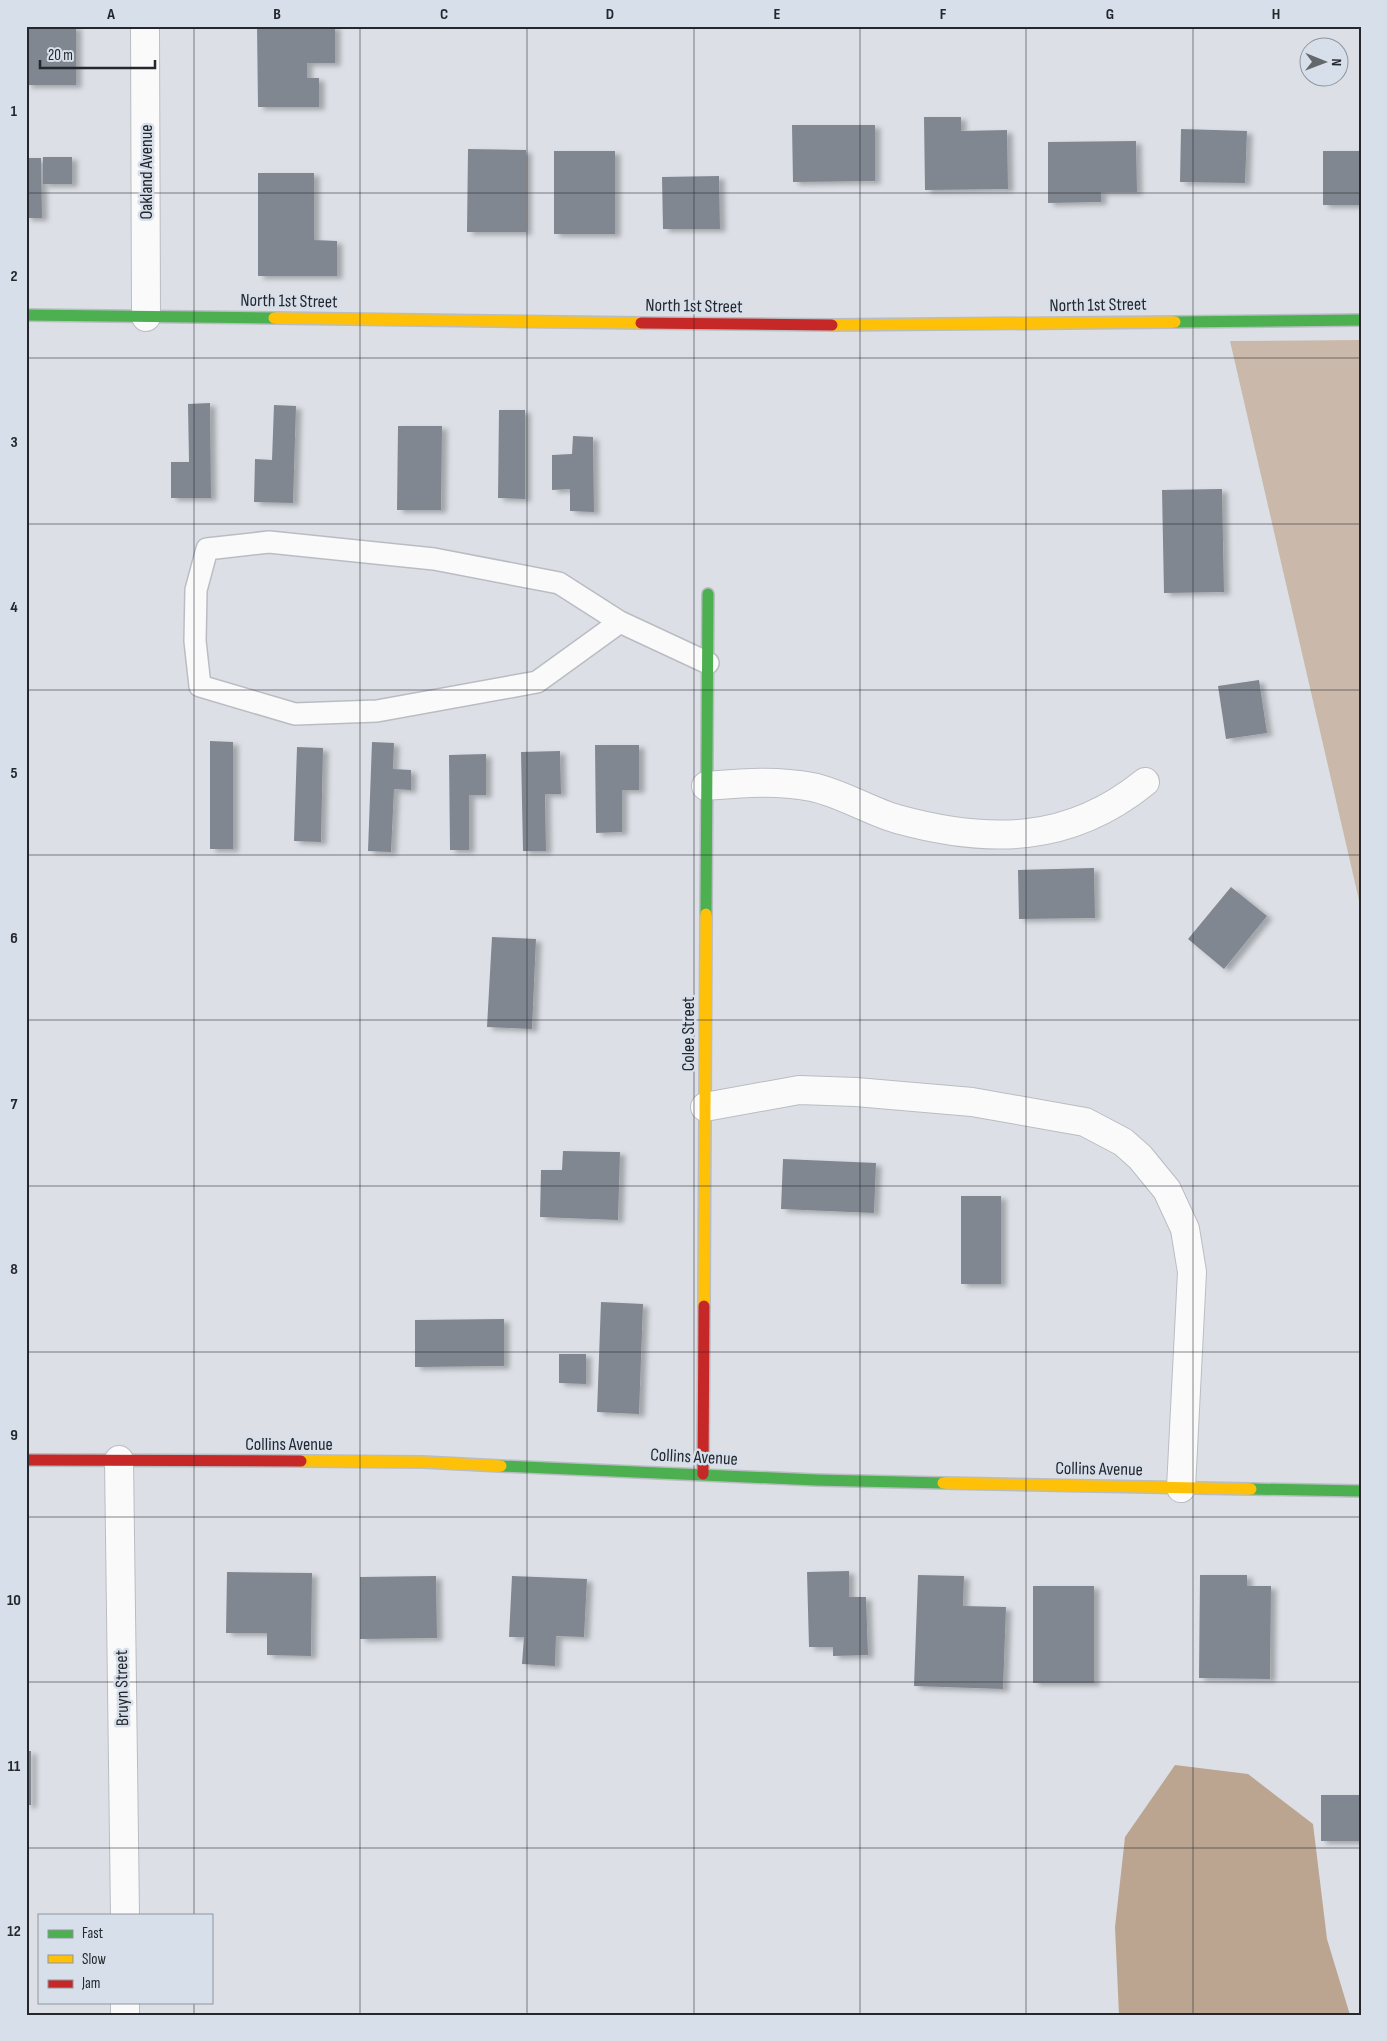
<svg xmlns="http://www.w3.org/2000/svg" width="1387" height="2041" viewBox="0 0 1387 2041" font-family="'Sofia Sans Condensed',sans-serif">
<defs>
<filter id="shadow"><feDropShadow dx="5.5" dy="3" stdDeviation="2.5" flood-color="#0004"/></filter>
</defs>
<rect width="100%" height="100%" fill="#dce0e6"/>
<!-- forest -->
<path fill="#cab9aa" d="M 1361,340 L 1361,909 L 1230,341 Z"/>
<!-- water -->
<path fill="#bba590" d="M 1175,1765 L 1248,1774 L 1313,1824 L 1327,1939 L 1350,2015 L 1119,2015 L 1115,1927 L 1125,1837 Z"/>
<!-- building -->
<path fill="#818790" filter="url(#shadow)" d="M 26,26 L 76,26 L 76,85 L 26,85 Z
M 257,26 L 335,26 L 335,63 L 307,63 L 307,78 L 319,78 L 319,107 L 258,107 Z
M 924,117 L 961,117 L 961,131 L 1007,130 L 1008,189 L 925,190 Z
M 792,125 L 875,125 L 875,181 L 793,182 Z
M 1181,129 L 1247,131 L 1245,183 L 1180,182 Z
M 1136,141 L 1137,192 L 1101,192 L 1101,202 L 1048,203 L 1048,142 Z
M 468,149 L 526,150 L 526,232 L 467,232 Z
M 554,151 L 615,151 L 615,234 L 554,234 Z
M 1323,151 L 1361,151 L 1361,205 L 1323,205 Z
M 43,157 L 72,157 L 72,184 L 43,184 Z
M 26,158 L 41,158 L 42,218 L 26,218 Z
M 258,173 L 314,173 L 314,240 L 337,241 L 337,276 L 258,276 Z
M 719,176 L 720,229 L 663,229 L 662,177 Z
M 210,403 L 211,498 L 171,498 L 171,462 L 189,462 L 188,404 Z
M 274,405 L 296,406 L 293,503 L 254,502 L 255,459 L 272,460 Z
M 499,410 L 525,410 L 525,499 L 498,498 Z
M 398,426 L 442,426 L 441,510 L 397,510 Z
M 573,436 L 593,437 L 594,512 L 570,511 L 570,489 L 552,490 L 552,455 L 572,454 Z
M 1222,489 L 1224,592 L 1164,593 L 1162,490 Z
M 1259,680 L 1267,733 L 1226,739 L 1218,686 Z
M 210,741 L 233,742 L 233,849 L 210,849 Z
M 372,742 L 394,743 L 393,769 L 411,770 L 411,790 L 394,789 L 391,852 L 368,851 Z
M 595,745 L 639,745 L 639,790 L 622,790 L 622,832 L 596,833 Z
M 297,747 L 323,748 L 321,842 L 294,841 Z
M 560,751 L 561,794 L 545,794 L 546,851 L 523,851 L 521,752 Z
M 486,754 L 486,795 L 469,795 L 469,850 L 450,850 L 449,755 Z
M 1094,868 L 1095,918 L 1019,919 L 1018,870 Z
M 1231,887 L 1267,916 L 1224,969 L 1188,939 Z
M 492,937 L 536,939 L 532,1029 L 487,1027 Z
M 563,1151 L 620,1152 L 618,1220 L 540,1217 L 541,1170 L 562,1170 Z
M 783,1159 L 876,1163 L 874,1213 L 781,1209 Z
M 961,1196 L 1001,1196 L 1001,1284 L 961,1284 Z
M 601,1302 L 643,1304 L 639,1414 L 597,1412 Z
M 504,1319 L 504,1366 L 415,1367 L 415,1320 Z
M 559,1354 L 586,1354 L 586,1384 L 559,1383 Z
M 849,1571 L 849,1597 L 866,1597 L 868,1655 L 833,1656 L 833,1647 L 809,1647 L 807,1572 Z
M 227,1572 L 312,1573 L 311,1656 L 267,1655 L 267,1633 L 226,1633 Z
M 918,1575 L 964,1576 L 963,1606 L 1006,1607 L 1003,1689 L 914,1686 Z
M 1200,1575 L 1247,1575 L 1247,1586 L 1271,1586 L 1270,1679 L 1199,1678 Z
M 436,1576 L 437,1638 L 360,1639 L 360,1577 Z
M 512,1576 L 587,1579 L 584,1637 L 556,1636 L 555,1666 L 522,1664 L 524,1637 L 509,1637 Z
M 1033,1586 L 1094,1586 L 1094,1683 L 1033,1683 Z
M 26,1751 L 31,1751 L 31,1805 L 26,1805 Z
M 1321,1795 L 1361,1795 L 1361,1841 L 1321,1841 Z"/>
<g fill="none" stroke-linecap="round" stroke-linejoin="round">
<!-- lane casing -->
<g stroke="#b9bdc2" stroke-width="24">
<path id="lane" d="M 620,622 L 537,682 L 377,711 L 295,714 L 200,686 L 195,641 L 196,590 L 207,549 L 269,542 L 434,559 L 559,583 L 620,622 L 708,663"/>
</g>
<!-- street casing -->
<g stroke="#b9bdc2" stroke-width="30">
<path id="street" d="M 145,26 L 146,317
M 706,786 C 743,783 775,780 812,787 C 841,793 869,811 897,819 C 988,844 1069,844 1145,782
M 705,1107 L 799,1090 L 856,1092 L 972,1102 L 1085,1122 L 1123,1142 L 1140,1157 L 1167,1190 L 1185,1229 L 1192,1272 L 1181,1488
M 119,1460 L 125,1915
M 125,2002 L 125,2015"/>
</g>
<!-- fast casing -->
<g stroke="#b9bdc2" stroke-width="14">
<path id="fast" d="M 26,315 L 274,318
M 1175,322 L 1361,320
M 706,914 L 708,594
M 501,1466 L 816,1480 L 943,1483
M 1251,1489 L 1361,1491"/>
</g>
<!-- slow casing -->
<g stroke="#b9bdc2" stroke-width="14">
<path id="slow" d="M 274,318 L 641,323
M 832,325 L 1175,322
M 704,1306 L 706,914
M 301,1461 L 423,1462 L 501,1466
M 943,1483 L 1251,1489"/>
</g>
<!-- jam casing -->
<g stroke="#b9bdc2" stroke-width="14">
<path id="jam" d="M 641,323 L 832,325
M 26,1460 L 301,1461
M 703,1474 L 704,1306"/>
</g>
<!-- lane -->
<use href="#lane" stroke="#fafafb" stroke-width="21"/>
<!-- street -->
<use href="#street" stroke="#fafafb" stroke-width="28"/>
<!-- fast -->
<use href="#fast" stroke="#4caf50" stroke-width="11"/>
<!-- slow -->
<use href="#slow" stroke="#ffc107" stroke-width="11"/>
<!-- jam -->
<use href="#jam" stroke="#c62828" stroke-width="11"/>
</g>
<!-- grid -->
<path fill="none" stroke="#24272b" stroke-width="1" stroke-opacity="0.55" d="M 194,26 L 194,1915M 360,26 L 360,2015M 527,26 L 527,2015M 694,26 L 694,2015M 860,26 L 860,2015M 1026,26 L 1026,2015M 1193,26 L 1193,2015M 26,193 L 1361,193M 26,358 L 1361,358M 26,524 L 1361,524M 26,690 L 1361,690M 26,855 L 1361,855M 26,1020 L 1361,1020M 26,1186 L 1361,1186M 26,1352 L 1361,1352M 26,1517 L 1361,1517M 26,1682 L 1361,1682M 26,1848 L 1361,1848M 194,2002 L 194,2015"/>
<g text-anchor="middle" dominant-baseline="central" stroke-width="5" stroke-linejoin="round" paint-order="stroke">
<!-- street labels -->
<g font-size="18" fill="#24272b" stroke="#d7dfeb">
<text transform="translate(146 172) rotate(-90)">Oakland Avenue</text>
<text transform="translate(289 301) rotate(1)">North 1st Street</text>
<text transform="translate(1098 305) rotate(-1)">North 1st Street</text>
<text transform="translate(694 306) rotate(1)">North 1st Street</text>
<text transform="translate(688 1034) rotate(-90)">Colee Street</text>
<text x="289" y="1444">Collins Avenue</text>
<text transform="translate(694 1457) rotate(3)">Collins Avenue</text>
<text transform="translate(1099 1469) rotate(1)">Collins Avenue</text>
<text transform="translate(122 1688) rotate(-91)">Bruyn Street</text>
</g>
</g>
<!-- border -->
<rect width="1387" height="2041" fill="none" stroke="#d7dfeb" stroke-width="55"/>
<!-- legend -->
<rect x="38" y="1914" width="175" height="90" fill="#d7dfeb" stroke="#8f959e"/>
<rect x="48" y="1930" width="25" height="8" fill="#4caf50" stroke="#8f959e"/>
<text x="82" y="1938" font-size="15" fill="#24272b">Fast</text>
<rect x="48" y="1955" width="25" height="8" fill="#ffc107" stroke="#8f959e"/>
<text x="82" y="1964" font-size="15" fill="#24272b">Slow</text>
<rect x="48" y="1980" width="25" height="8" fill="#c62828" stroke="#8f959e"/>
<text x="82" y="1988" font-size="15" fill="#24272b">Jam</text>
<!-- north arrow -->
<g transform="translate(1324 62) rotate(91)"><circle r="24" fill="#d7dfeb" stroke="#8f959e"/>
<path d="M0-4L9 19L0 12L-9 19Z" fill="#64686c"/>
<text y="-8" font-size="14" font-weight="bold" text-anchor="middle" fill="#24272b">N</text>
</g>
<!-- scale -->
<path d="M40 60v8h115v-8" fill="none" stroke="#24272b" stroke-width="2.5"/>
<text x="48" y="60" font-size="15" fill="#24272b" stroke="#d7dfeb" stroke-width="4" paint-order="stroke">20 m</text>
<rect x="28" y="28" width="1332" height="1986" fill="none" stroke="#24272b" stroke-width="2"/>
<g font-size="16" text-anchor="middle" font-weight="bold" fill="#24272b">
<text x="111" y="19">A</text>
<text x="277" y="19">B</text>
<text x="444" y="19">C</text>
<text x="610" y="19">D</text>
<text x="777" y="19">E</text>
<text x="943" y="19">F</text>
<text x="1110" y="19">G</text>
<text x="1276" y="19">H</text>
<text x="14" y="116">1</text>
<text x="14" y="281">2</text>
<text x="14" y="447">3</text>
<text x="14" y="612">4</text>
<text x="14" y="778">5</text>
<text x="14" y="943">6</text>
<text x="14" y="1109">7</text>
<text x="14" y="1274">8</text>
<text x="14" y="1440">9</text>
<text x="14" y="1605">10</text>
<text x="14" y="1771">11</text>
<text x="14" y="1936">12</text>
</g>
</svg>
